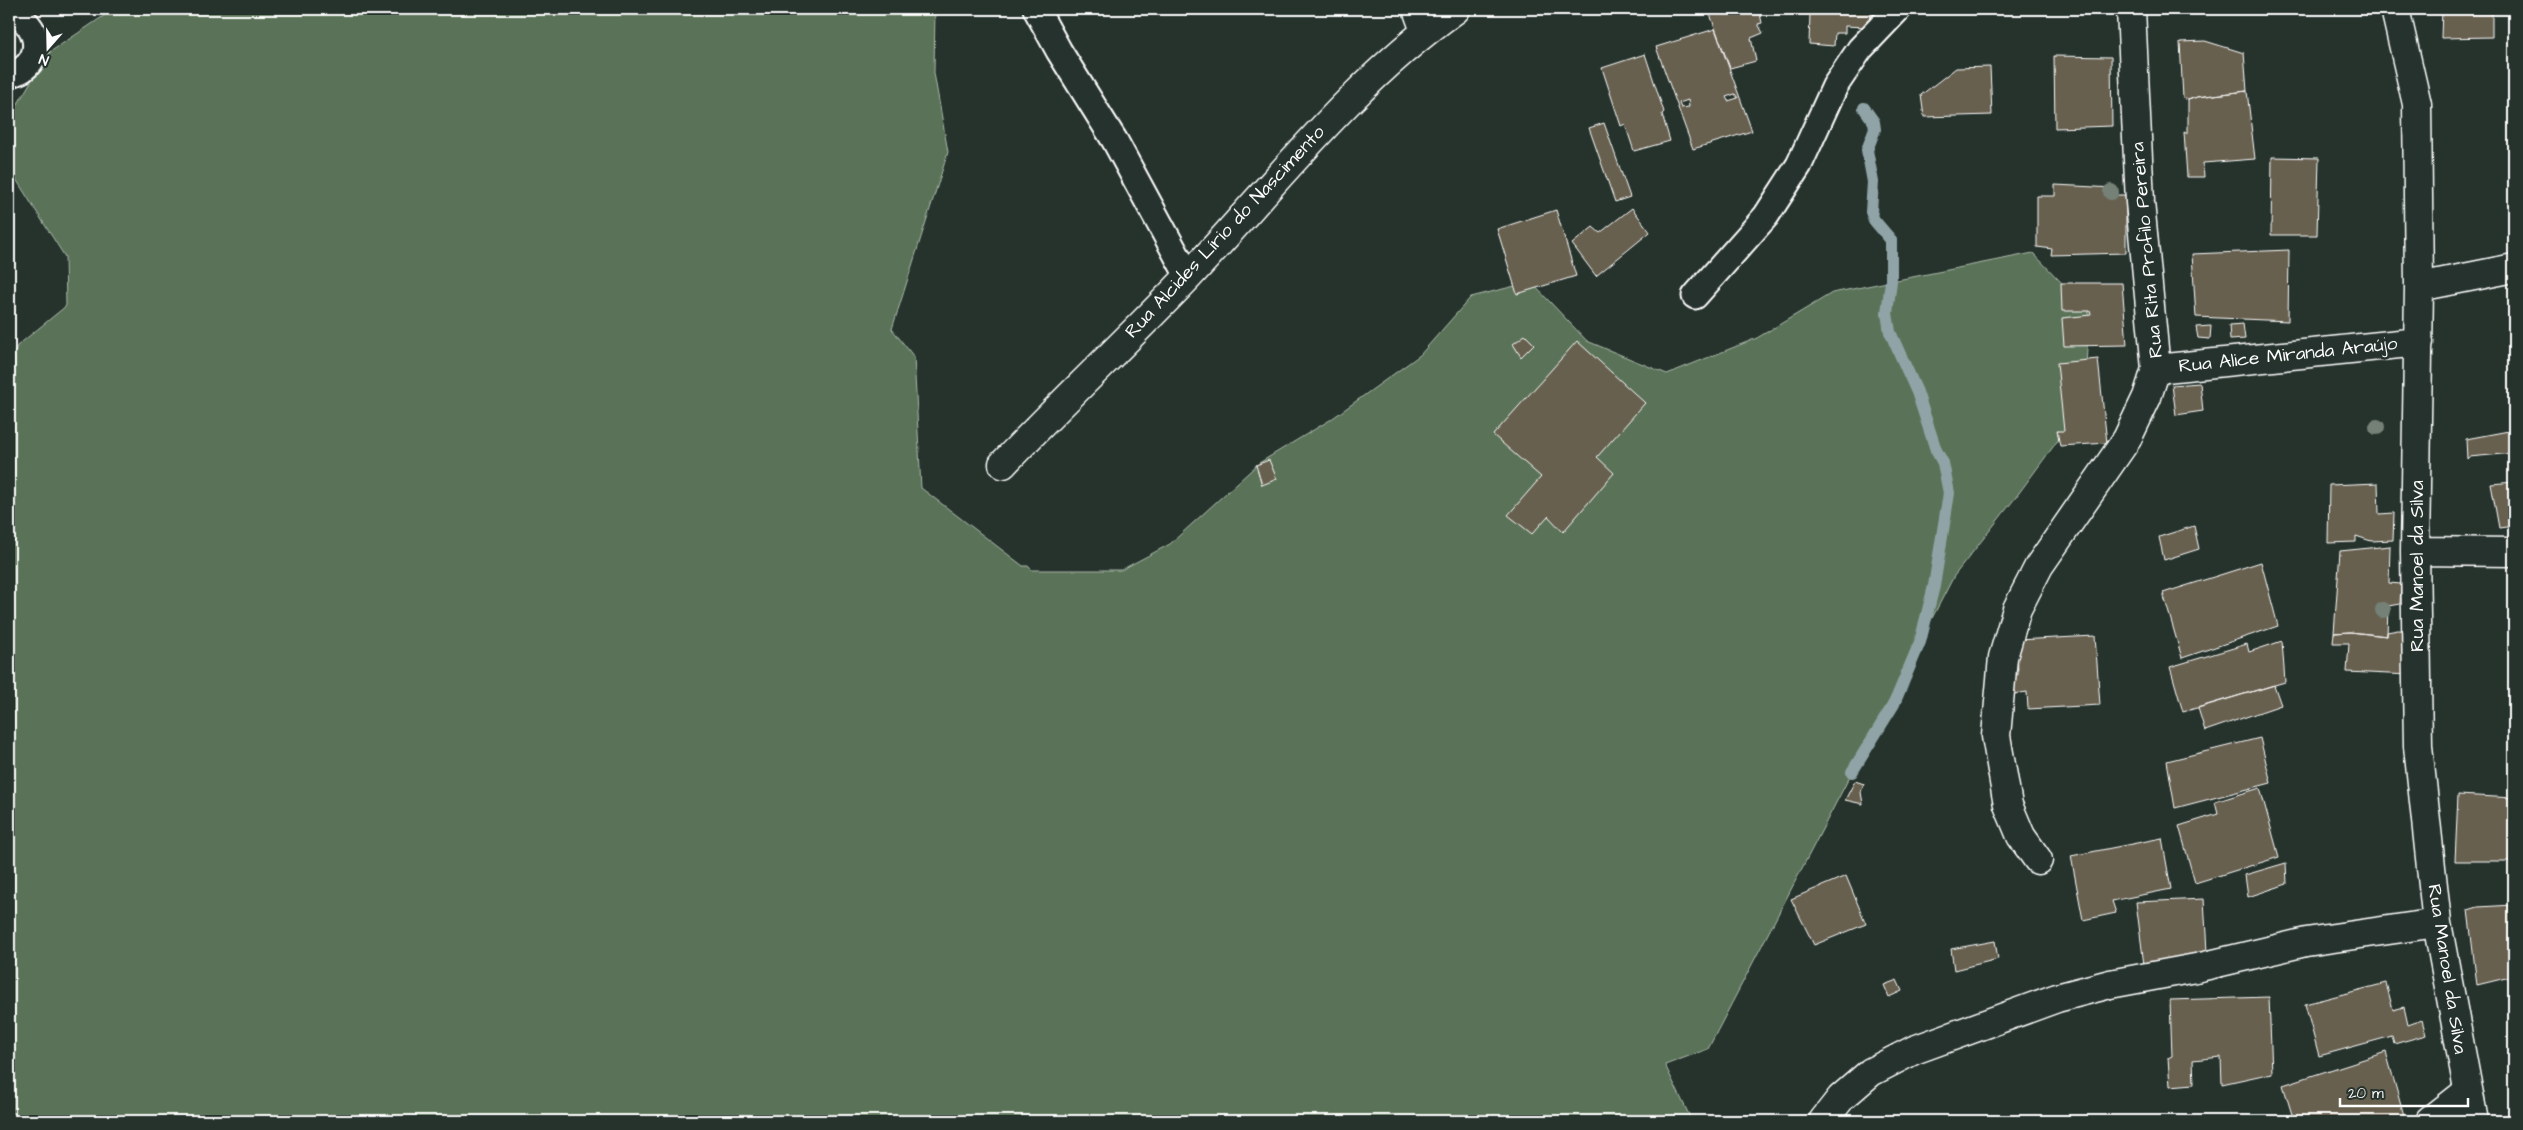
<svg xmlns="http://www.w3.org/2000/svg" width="2523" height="1130" viewBox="0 0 2523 1130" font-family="'Architects Daughter',sans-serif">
<rect width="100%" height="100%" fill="#26332d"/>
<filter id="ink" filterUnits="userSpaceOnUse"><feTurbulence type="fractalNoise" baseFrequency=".02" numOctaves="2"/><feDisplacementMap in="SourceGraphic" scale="10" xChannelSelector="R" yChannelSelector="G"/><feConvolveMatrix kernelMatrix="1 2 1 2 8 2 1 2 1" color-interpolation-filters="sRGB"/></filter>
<g filter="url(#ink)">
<!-- green -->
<path fill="#5a7358" stroke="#acb9ac" d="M 114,9 L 935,9 L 934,73 L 948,152 L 892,329 L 914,357 L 921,488 L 1023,566 L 1028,566 L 1032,570 L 1121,570 L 1170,544 L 1259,463 L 1330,420 L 1420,355 L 1471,297 L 1531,282 L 1587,341 L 1667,374 L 1757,338 L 1832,293 L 2033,253 L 2089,311 L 2084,405 L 2016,497 L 1954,576 L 1708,1049 L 1665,1065 L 1692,1121 L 9,1121 L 9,368 L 17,346 L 66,306 L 65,257 L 9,168 L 9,119 L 47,54 Z"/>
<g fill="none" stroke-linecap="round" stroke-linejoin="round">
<!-- stream -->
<path stroke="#90a4a7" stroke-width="12" d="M 1852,772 L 1894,704 L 1920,642 L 1934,586 L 1949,493 L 1943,463 L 1936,450 L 1917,392 L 1890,332 L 1887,313 L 1891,281 L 1891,240 L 1874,220 L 1871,212 L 1873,182 L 1867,150 L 1875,129 L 1874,122 L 1864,108"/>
</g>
<!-- building -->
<path fill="#676050" stroke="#fff" fill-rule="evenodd" d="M 1708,9 L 1759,9 L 1762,23 L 1758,24 L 1763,33 L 1751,38 L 1756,61 L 1730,68 Z
M 1802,9 L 1871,9 L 1870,22 L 1864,27 L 1845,26 L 1845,33 L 1835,33 L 1834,46 L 1809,44 L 1810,13 Z
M 2442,9 L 2492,9 L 2492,37 L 2441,38 Z
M 1715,29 L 1752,131 L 1693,149 L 1656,47 ZM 1735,94 L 1738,98 L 1728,101 L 1726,97 ZM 1688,100 L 1689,107 L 1681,108 L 1679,103 Z
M 2205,41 L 2244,53 L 2247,91 L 2197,97 L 2188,100 L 2183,98 L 2180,42 Z
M 1645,54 L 1664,112 L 1662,114 L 1670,141 L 1634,151 L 1625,124 L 1621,126 L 1602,68 Z
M 2054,56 L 2111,57 L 2112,126 L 2055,128 Z
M 1990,67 L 1992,115 L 1924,117 L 1921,95 L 1956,68 Z
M 2247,91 L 2255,159 L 2203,163 L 2204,177 L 2187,177 L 2184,132 L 2188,134 L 2188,100 L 2197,97 Z
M 1604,123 L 1630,197 L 1615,202 L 1589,128 Z
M 2272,157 L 2319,158 L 2317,235 L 2271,235 Z
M 2055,185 L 2115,188 L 2116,195 L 2126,195 L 2126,253 L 2051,255 L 2052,249 L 2037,247 L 2037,196 L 2055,196 Z
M 1632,208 L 1650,232 L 1596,276 L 1572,244 L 1593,227 L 1600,233 Z
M 1556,210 L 1576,276 L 1517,294 L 1497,229 Z
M 2289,250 L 2288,321 L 2196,317 L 2192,254 Z
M 2061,283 L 2122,283 L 2127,345 L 2064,346 L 2062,318 L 2091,315 L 2090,311 L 2062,311 Z
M 2243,324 L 2245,339 L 2230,340 L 2229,325 Z
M 2211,326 L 2210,339 L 2198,338 L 2196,327 Z
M 1525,335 L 1534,344 L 1521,357 L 1513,344 Z
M 1577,341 L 1645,403 L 1597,457 L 1614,473 L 1563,532 L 1548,516 L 1532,534 L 1508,515 L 1541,477 L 1493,435 Z
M 2098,359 L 2107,443 L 2060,446 L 2057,431 L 2064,431 L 2057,363 Z
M 2200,383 L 2203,411 L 2176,415 L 2172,385 Z
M 2514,430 L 2514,453 L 2469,457 L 2467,459 L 2466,439 Z
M 1269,460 L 1277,479 L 1262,485 L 1256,465 Z
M 2514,482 L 2514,526 L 2499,528 L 2491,484 Z
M 2378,483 L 2379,514 L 2394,513 L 2393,540 L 2371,541 L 2356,536 L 2356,542 L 2328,543 L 2329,485 Z
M 2194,526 L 2199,549 L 2164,560 L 2159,537 Z
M 2390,546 L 2389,583 L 2401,584 L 2400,604 L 2388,606 L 2387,636 L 2350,632 L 2334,633 L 2340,551 Z
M 2261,562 L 2278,626 L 2182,658 L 2163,593 Z
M 2398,630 L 2409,631 L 2410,675 L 2347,672 L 2349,643 L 2333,643 L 2334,633 L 2350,632 L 2387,636 L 2387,632 Z
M 2095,636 L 2100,705 L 2028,709 L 2027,692 L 2014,694 L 2014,673 L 2018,675 L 2017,640 Z
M 2282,641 L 2285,682 L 2183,712 L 2170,667 L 2247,644 L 2249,652 Z
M 2274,685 L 2281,705 L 2205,731 L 2198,708 Z
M 2260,738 L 2271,783 L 2175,808 L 2167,761 Z
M 1855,781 L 1864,784 L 1861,792 L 1863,804 L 1845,800 Z
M 2260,788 L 2279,857 L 2195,883 L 2179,826 L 2218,814 L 2215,802 Z
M 2458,795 L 2514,798 L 2514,861 L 2455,861 Z
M 2162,838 L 2171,889 L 2112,901 L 2116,913 L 2083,920 L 2071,856 Z
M 2286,863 L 2287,884 L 2248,897 L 2245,875 Z
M 1846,876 L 1866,924 L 1814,945 L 1791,899 Z
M 2204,899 L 2207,952 L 2144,965 L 2136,902 Z
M 2514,905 L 2514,976 L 2477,985 L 2468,910 L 2478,907 Z
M 1995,941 L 1998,959 L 1954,970 L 1951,949 Z
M 1897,980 L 1902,991 L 1889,997 L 1884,985 Z
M 2386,983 L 2393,1010 L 2404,1007 L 2408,1025 L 2422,1020 L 2426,1035 L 2394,1044 L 2392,1036 L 2319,1056 L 2305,1004 Z
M 2269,997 L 2272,1073 L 2222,1084 L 2221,1057 L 2193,1060 L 2194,1084 L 2170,1086 L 2168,1058 L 2172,1056 L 2170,1000 Z
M 2386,1052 L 2405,1120 L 2294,1121 L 2283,1085 Z"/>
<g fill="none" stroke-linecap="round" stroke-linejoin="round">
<!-- lane casing -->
<g stroke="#fff" stroke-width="29">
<path id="lane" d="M 1036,9 L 1059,51 L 1115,141 L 1188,276
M 9,14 C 35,18 46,52 23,69 C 19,72 13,73 9,75
M 1695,296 L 1766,216 L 1799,165 L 1835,86 L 1860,49 L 1898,9"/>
</g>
<!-- street casing -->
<g stroke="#fff" stroke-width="31">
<path id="street" d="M 1417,9 L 1425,31
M 2395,9 L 2417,104 L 2419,287 L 2415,551 L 2418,746 L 2437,923 L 2474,1121
M 2419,287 L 2514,268
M 2156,369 L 2419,342
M 1003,464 C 1064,400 1128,340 1189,276 C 1275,184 1353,82 1456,9
M 2415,551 L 2514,552
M 2038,860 L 2021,836 L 2008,805 L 1996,736 L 2003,657 L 2017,609 L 2039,566 L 2127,439 L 2147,397 L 2156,369 L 2140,202 L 2131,9
M 1823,1121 L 1841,1098 L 1871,1072 L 1914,1050 L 2057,998 L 2110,984 L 2196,968 L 2306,942 L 2437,923
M 2430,1121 L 2468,1091"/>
</g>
<!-- lane -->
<use href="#lane" stroke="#26332d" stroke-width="25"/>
<!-- street -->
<use href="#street" stroke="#26332d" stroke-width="28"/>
</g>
<!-- trees -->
<g fill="#758177">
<circle cx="2111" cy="192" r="8"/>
<circle cx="2377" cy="427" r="8"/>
<circle cx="2383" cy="610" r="8"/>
</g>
</g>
<g text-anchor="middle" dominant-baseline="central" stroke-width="5" stroke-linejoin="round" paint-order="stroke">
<!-- street labels -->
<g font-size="19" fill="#fff" stroke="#26332d">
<text transform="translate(1225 232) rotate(-47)">Rua Alcides Lírio do Nascimento</text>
<text transform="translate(2147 250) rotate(-95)">Rua Rita Profilo Pereira</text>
<text transform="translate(2288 355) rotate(-6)">Rua Alice Miranda Araújo</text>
<text transform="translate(2417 566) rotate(-90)">Rua Manoel da Silva</text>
<text transform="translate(2447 969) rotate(81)">Rua Manoel da Silva</text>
</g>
</g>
<!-- margin -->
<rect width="2523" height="1130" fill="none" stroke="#26332d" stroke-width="30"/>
<rect x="15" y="15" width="2493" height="1100" fill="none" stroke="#fff" stroke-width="2" filter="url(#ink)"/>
<!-- north arrow -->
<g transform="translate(48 48) rotate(200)" stroke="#26332d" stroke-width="4" paint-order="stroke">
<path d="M0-4L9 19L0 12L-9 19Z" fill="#ffffff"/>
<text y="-8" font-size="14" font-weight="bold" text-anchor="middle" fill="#ffffff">N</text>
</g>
<!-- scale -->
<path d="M2340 1098v8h128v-8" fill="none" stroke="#ffffff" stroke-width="2.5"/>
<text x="2348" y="1098" font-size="15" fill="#ffffff" stroke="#26332d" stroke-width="4" paint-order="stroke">20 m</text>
</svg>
